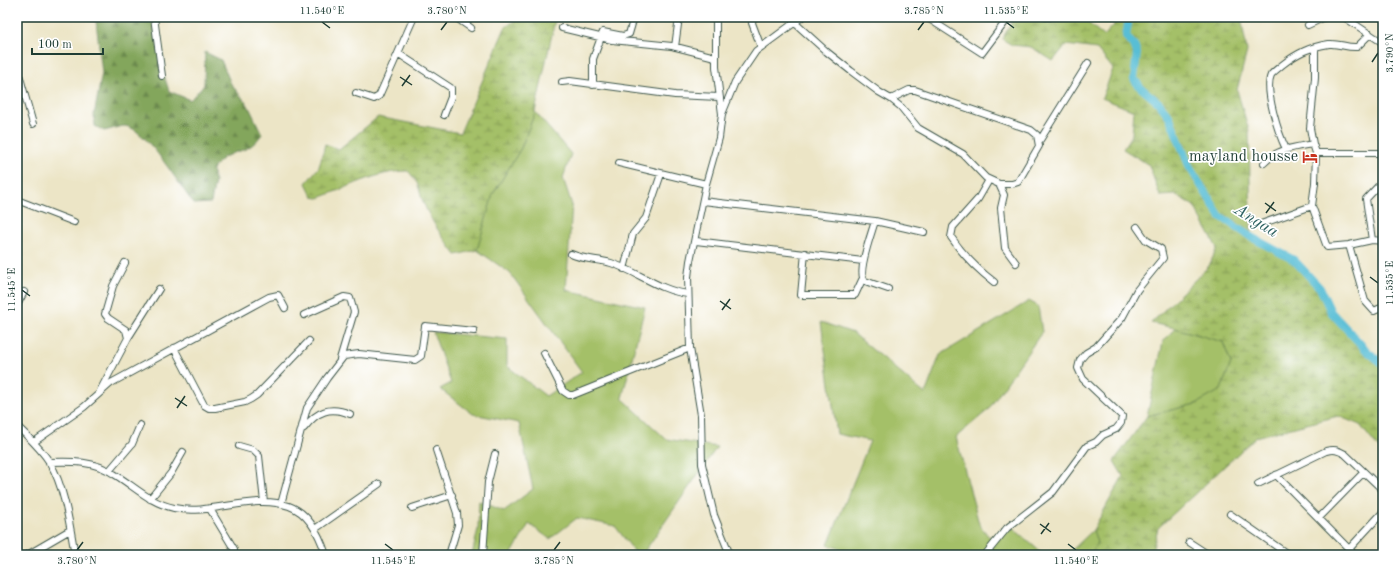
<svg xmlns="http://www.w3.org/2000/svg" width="1400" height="572" viewBox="0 0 1400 572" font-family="'Old Standard TT',serif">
<defs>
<pattern id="forest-firs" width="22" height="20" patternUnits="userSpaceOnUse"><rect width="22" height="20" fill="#83a65c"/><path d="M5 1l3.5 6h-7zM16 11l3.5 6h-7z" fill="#6b884d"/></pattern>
<pattern id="wetland-marsh" width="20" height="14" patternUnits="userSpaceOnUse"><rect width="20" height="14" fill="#a4c067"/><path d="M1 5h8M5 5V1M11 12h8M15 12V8" fill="none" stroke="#859d56"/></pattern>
</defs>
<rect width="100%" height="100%" fill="#fff"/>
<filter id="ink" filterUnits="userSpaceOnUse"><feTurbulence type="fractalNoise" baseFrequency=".025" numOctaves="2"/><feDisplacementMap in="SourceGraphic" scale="8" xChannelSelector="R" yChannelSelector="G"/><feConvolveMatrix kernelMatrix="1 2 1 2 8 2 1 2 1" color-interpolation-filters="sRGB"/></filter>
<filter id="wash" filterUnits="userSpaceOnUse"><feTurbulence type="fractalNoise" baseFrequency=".012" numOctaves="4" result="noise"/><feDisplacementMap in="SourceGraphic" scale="16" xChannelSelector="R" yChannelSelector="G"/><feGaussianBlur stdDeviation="0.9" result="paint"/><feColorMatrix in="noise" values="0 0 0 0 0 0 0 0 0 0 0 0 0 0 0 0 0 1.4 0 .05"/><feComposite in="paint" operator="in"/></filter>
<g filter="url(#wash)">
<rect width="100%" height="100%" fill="#ece5c6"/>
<!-- green -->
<path fill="#a4c067" stroke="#627e4e" d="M 535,112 L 571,154 L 563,178 L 572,205 L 566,290 L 645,307 L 622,398 L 666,439 L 717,447 L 642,555 L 637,555 L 615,526 L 577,518 L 550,539 L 529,524 L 511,555 L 472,555 L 478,529 L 479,501 L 504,511 L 533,489 L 519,423 L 473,414 L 440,389 L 451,383 L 433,332 L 507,339 L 507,366 L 546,396 L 582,372 L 510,273 L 477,250 L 493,194 L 521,148 Z
M 1029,301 L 1038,306 L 1042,332 L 988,410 L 956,437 L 979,524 L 989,537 L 1013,528 L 1044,555 L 861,555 L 828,545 L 870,441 L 837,434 L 821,322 L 853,333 L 925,394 L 940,355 Z
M 1175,328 L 1223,342 L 1231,363 L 1221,390 L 1196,404 L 1147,416 L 1163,342 Z
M 1093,530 L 1097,542 L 1092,555 L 1067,555 Z"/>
<!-- forest -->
<path fill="url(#forest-firs)" stroke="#517248" d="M 99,17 L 152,17 L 163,72 L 169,91 L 190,100 L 204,85 L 205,52 L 221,60 L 231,84 L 248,105 L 262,134 C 248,154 240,148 223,158 C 219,161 215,166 212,170 L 215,182 L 211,203 L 194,204 C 180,187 146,128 125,126 C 119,126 110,130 104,131 L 95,126 L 94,115 L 102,73 L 96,21 Z"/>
<!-- wetland -->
<path fill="url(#wetland-marsh)" stroke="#627e4e" d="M 519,17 L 558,17 L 555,20 L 535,112 L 521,148 L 493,194 L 477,250 L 456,255 C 444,239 432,223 424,204 C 417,188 422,186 408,171 C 376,171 348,188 318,198 L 313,197 L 306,183 L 319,167 L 325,144 L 339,149 L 378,117 L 460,133 L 505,28 Z
M 1015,17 L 1039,17 L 1050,24 L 1056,17 L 1081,17 L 1104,36 L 1114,25 L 1114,17 L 1241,17 L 1247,51 L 1237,90 L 1249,131 L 1251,236 L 1294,260 L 1320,288 L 1331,312 L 1366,350 L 1383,364 L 1383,454 L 1360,425 L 1338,416 L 1256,437 L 1158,528 L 1151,555 L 1092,555 L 1097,542 L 1093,530 L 1123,476 L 1114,461 L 1147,416 L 1196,404 L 1221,390 L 1231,363 L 1223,342 L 1175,328 L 1151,323 L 1209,266 L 1217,248 L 1194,206 L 1176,195 L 1160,196 L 1149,165 L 1123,149 L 1132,135 L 1134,111 L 1102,98 L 1113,69 L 1097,49 L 1066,45 L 1053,61 L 1031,47 L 1012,45 L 1002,39 Z"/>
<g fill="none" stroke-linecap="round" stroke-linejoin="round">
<!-- river -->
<path stroke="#58bed5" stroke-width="8" d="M 1129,17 L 1126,37 L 1134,45 L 1137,53 L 1134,79 L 1140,87 L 1159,103 L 1169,116 L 1190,168 L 1220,216 L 1251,237 L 1294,260 L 1320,288 L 1331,312 L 1366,350 L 1383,364"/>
</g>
</g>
<g filter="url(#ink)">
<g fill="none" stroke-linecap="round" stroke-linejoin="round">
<!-- minor casing -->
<g stroke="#3e564a" stroke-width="8">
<path id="minor" d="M 154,17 L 162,76
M 455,17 L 471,28
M 716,17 L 716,67 L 722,114
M 753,17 L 752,23 L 761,47
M 926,17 L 982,53 L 1009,17
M 1046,17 L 1049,17
M 1344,17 L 1383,43
M 795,23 L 827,52 L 851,71 L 879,92 L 891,99 L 901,107 L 918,128 L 963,154 L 986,178 L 999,184 L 1012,184 L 1018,182 L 1039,146 L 1037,135 L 1031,130 L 915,90 L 909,90 L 891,99
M 1308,25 L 1325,17
M 562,28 L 612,40 L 672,46 L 715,57
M 675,47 L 679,17
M 1315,47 L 1315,78 L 1310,128 L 1313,144 L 1316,153 L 1315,183 L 1312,206 L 1327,247 L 1349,245
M 399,54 L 451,88 L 451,97 L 444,115
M 17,67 L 33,124
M 562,82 L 570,81 L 675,95 L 719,97
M 593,85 L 593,59 L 603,32 L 623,36 L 629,34 L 634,17
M 356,93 L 374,99 L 379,96 L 414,17
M 1040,140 L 1088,63
M 1286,149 C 1279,135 1264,90 1271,75 C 1274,71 1279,68 1282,65 C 1297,53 1310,47 1329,44 C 1339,43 1347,48 1357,47 L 1370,34
M 1316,153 L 1383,153
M 619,163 L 706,184
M 1264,163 C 1276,149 1296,147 1313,144
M 989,180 L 978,199 L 953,227 L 951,237 C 963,255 977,269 994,282
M 1383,181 L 1366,199 L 1372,240 L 1349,245 L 1365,301 L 1374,311 L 1383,307
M 999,184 L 1004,195 L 1001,208 L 1005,248 L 1016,263
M 17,200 L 74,222
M 703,201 L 875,221 L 924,232
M 875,221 C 872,232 856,274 865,281 L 888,289
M 1261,224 L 1312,206
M 1372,240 L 1383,241
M 696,241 L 863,261
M 805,253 L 801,295 L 855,295 L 862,280
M 571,254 C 584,260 597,259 611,263 C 637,271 660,291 688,294
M 125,263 L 113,286 L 105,314 L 108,318 L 126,330 L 128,338
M 624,269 L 633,234 L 646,218 L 661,174
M 17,305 L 24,292
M 304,315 L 344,297 L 350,298 L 354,312 L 340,359
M 174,348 L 204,405 L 209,408 L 215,408 L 245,402 L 251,399 L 257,395 L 309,341
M 544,353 L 563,391 L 569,395 L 573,395 L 690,348
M 100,391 L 128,338 L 159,289
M 17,426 C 29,438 41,448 50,463 C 65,488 70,527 75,555
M 304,428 C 317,411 330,406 350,414
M 34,442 L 84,407 L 111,383 L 269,297 L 278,295 L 285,308
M 239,446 L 253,450 L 259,456 L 264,502
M 436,450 L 457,513 L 458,525 L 449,555
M 49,462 C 72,461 95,461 114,474 C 134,486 150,503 174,508 C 212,516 252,493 289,506 C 309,513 320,536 326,555
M 109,471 L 132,444 L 140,425
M 1276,475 L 1355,555
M 1258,484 L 1326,451 C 1334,449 1338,450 1345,454 L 1383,490
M 150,499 L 171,473 L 183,452
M 281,504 L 307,408 L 327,378 L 344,356 L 359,354 L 415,360 L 421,356 L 425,326 L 474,331
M 412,508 L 452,495
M 210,509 L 234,549 L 234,555
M 1230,514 L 1289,555
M 1319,518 L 1364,472
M 315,529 L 379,484
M 1189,542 L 1209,555
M 1349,549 L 1383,512
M 27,555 L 70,530
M 483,555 L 488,482 L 495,454
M 730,555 L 714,515 L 702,464 L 701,415 L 690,348 L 688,277 L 690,261 L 706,184 L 719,138 L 722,114 L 735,82 L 756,51 L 802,17
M 985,555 L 1007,528 L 1053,492 L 1087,446 L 1096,442 L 1103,435 L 1116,429 L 1121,423 L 1122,416 L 1083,379 L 1078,368 L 1080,360 L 1086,353 L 1096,347 L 1122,318 L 1137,290 L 1163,258 L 1161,249 L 1146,240 L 1137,227"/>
</g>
<!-- minor -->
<use href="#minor" stroke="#fff" stroke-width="6"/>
</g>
</g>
<!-- ticks -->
<path fill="none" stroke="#1f3d34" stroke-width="1.5" d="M 322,22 L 330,28M 1006,22 L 1014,28M 441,30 L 447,22M 918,30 L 924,22M 1372,62 L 1378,53M 400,77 L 412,85M 402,86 L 410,75M 1265,203 L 1276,211M 1266,213 L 1274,202M 1370,277 L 1378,283M 22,290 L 30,296M 720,301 L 731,309M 722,310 L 730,299M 175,398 L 187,406M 177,408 L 185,396M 1040,524 L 1051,532M 1041,534 L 1049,523M 385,544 L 393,550M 1068,544 L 1076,550M 77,550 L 83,542M 554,550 L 560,542"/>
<!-- icons -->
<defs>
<g id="hotel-bare" transform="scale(1.2)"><path d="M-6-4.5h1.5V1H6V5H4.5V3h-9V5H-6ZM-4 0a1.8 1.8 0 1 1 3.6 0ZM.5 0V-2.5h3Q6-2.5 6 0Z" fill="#c8321e" stroke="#fff" stroke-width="2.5" paint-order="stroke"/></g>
</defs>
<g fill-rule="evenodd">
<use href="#hotel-bare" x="1310" y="157"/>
</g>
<g text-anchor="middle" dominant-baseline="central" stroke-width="3.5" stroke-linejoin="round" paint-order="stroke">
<!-- poi labels -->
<g font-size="16" fill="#1f3d34" stroke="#fff" text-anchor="end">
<text x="1298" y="157">mayland housse</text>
</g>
<!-- water labels -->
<g font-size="17" font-style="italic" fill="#306464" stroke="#fff">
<text transform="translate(1256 221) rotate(32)">Angaa</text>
</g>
</g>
<!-- margin -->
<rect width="1400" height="572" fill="none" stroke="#fff" stroke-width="44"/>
<!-- scale -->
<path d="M32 48v6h71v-6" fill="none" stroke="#1f3d34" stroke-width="2"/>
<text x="38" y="48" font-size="12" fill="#1f3d34" stroke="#ffffff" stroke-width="3" paint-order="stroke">100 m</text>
<rect x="22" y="22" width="1356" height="528" fill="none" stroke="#1f3d34" stroke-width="1.5"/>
<g font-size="10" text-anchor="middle" fill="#1f3d34">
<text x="322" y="14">11.540°E</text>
<text x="447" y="14">3.780°N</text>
<text x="924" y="14">3.785°N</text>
<text x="1006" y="14">11.535°E</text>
<text transform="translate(1389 53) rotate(-90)" y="4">3.790°N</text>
<text transform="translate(1389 283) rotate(-90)" y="4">11.535°E</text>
<text transform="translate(11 290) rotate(-90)" y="4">11.545°E</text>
<text x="77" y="564">3.780°N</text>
<text x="393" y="564">11.545°E</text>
<text x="554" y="564">3.785°N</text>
<text x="1076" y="564">11.540°E</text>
</g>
</svg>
